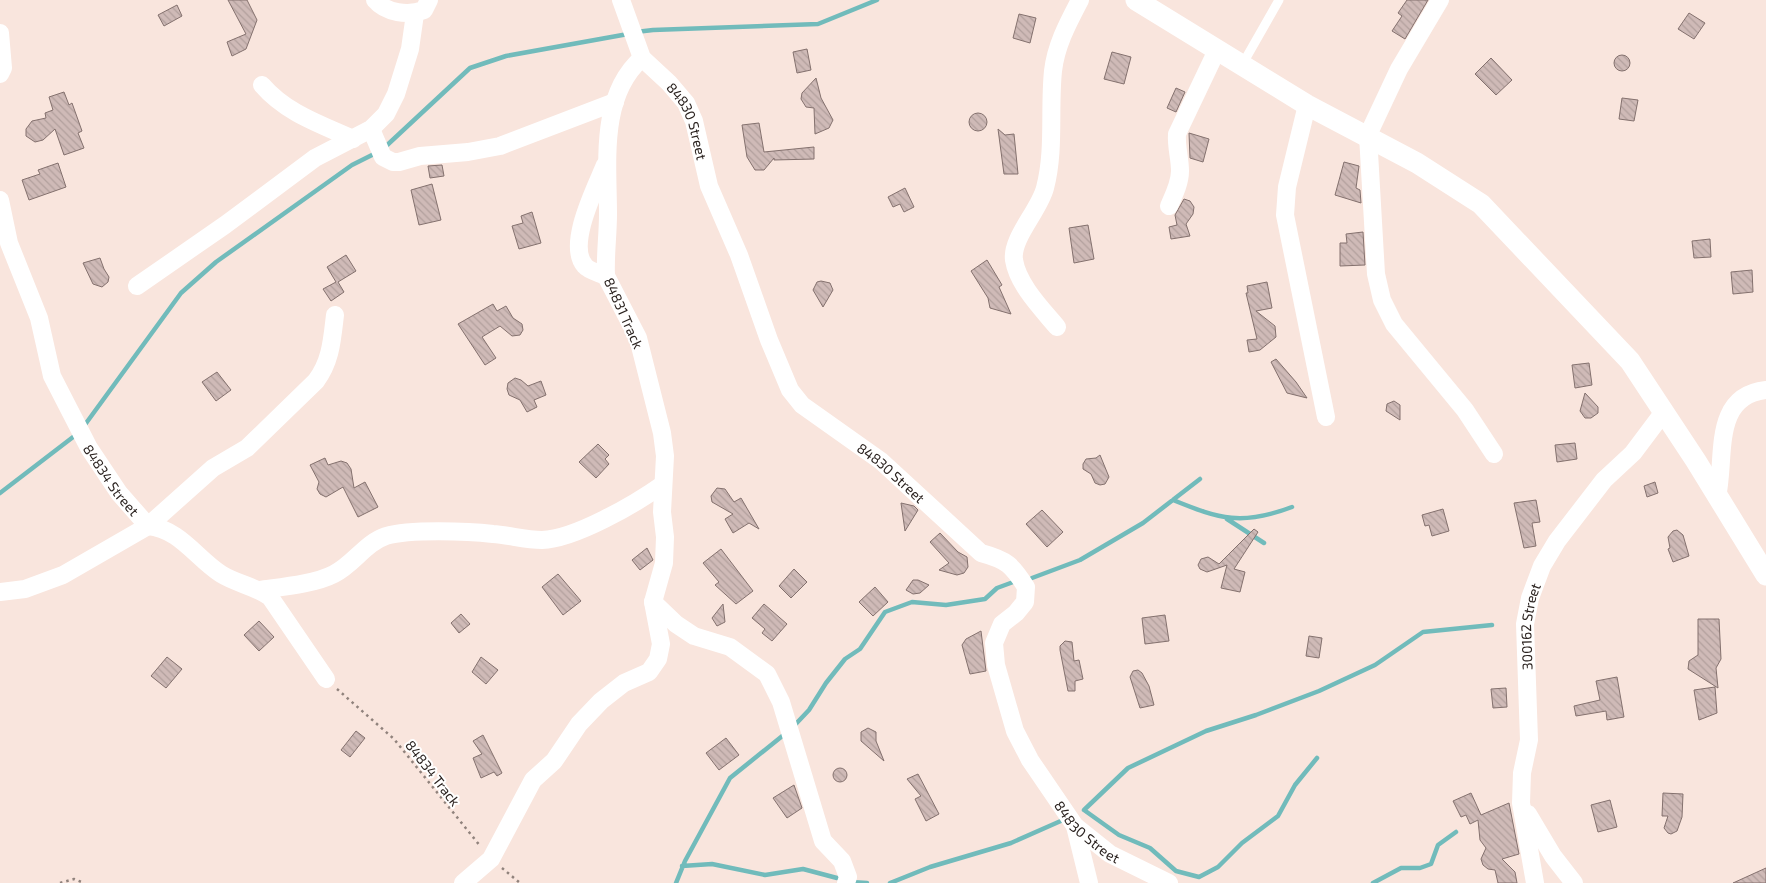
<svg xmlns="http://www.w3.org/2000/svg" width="1766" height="883" viewBox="0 0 1766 883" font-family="'Exo 2',sans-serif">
<defs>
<pattern id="building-back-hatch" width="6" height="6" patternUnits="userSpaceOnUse" patternTransform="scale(1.25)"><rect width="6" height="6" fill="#cfbab7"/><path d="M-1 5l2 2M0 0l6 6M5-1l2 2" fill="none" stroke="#b2a09d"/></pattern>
</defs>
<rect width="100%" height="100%" fill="#f9e5dd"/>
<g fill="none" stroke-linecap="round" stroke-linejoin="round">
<!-- stream -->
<path stroke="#71bbbb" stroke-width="4.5" d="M 636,32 L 653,30 L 818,24 L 877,0
M 384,148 L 470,68 L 506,56 L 628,34
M 84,426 L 181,293 L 216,262 L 352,165 L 378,152
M 0,493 L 77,434
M 1173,500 C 1220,519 1242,526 1292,507
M 1227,519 L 1264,543
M 1032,578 L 1080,560 L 1143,523 L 1200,479
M 792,728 L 809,710 L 826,683 L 845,659 L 860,649 L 885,612 L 912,602 L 946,605 L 985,599 L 997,588 L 1016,581
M 1317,758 L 1295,785 L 1278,816 L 1242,843 L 1218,867 L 1199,877 L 1176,871 L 1150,848 L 1119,835 L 1084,810 L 1128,768 L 1206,731 L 1256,715 L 1319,691 L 1375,665 L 1423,632 L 1492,625
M 682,866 L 712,864 L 765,875 L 803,869 L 837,878
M 851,882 L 867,883
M 676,883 L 685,861 L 730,778 L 786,733
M 890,883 L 930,867 L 1011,843 L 1063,820
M 1373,883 L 1401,868 L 1420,868 L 1431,864 L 1438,845 L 1456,832"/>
</g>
<!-- building -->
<path fill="url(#building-back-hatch)" stroke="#84716e" d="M 228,0 L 247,0 L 257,20 L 246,49 L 232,56 L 227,42 L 246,34 Z
M 1407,0 L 1428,0 L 1405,39 L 1392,31 L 1402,16 L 1398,13 Z
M 177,5 L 182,16 L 164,26 L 158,15 Z
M 1689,13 L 1705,23 L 1694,39 L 1678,29 Z
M 1019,14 L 1036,18 L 1030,43 L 1013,38 Z
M 807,49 L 811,70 L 797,73 L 793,52 Z
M 1112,52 L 1131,57 L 1124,84 L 1104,79 Z
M1614 63a8 8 0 1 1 16 0a8 8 0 1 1-16 0Z
M 1491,58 L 1512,80 L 1496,95 L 1475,74 Z
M 816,78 L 821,98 L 833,120 L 829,128 L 815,134 L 814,108 L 806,107 L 801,99 L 802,93 Z
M 1176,88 L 1185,92 L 1176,112 L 1167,108 Z
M 64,92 L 69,105 L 72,103 L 82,131 L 78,133 L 84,148 L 64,155 L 55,129 L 43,140 L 35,142 L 26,136 L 26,129 L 32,121 L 46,118 L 45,113 L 53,110 L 49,97 Z
M 1622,98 L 1638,100 L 1634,121 L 1619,119 Z
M969 122a9 9 0 1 1 18 0a9 9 0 1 1-18 0Z
M 759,123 L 764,152 L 814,147 L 814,159 L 774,160 L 774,158 L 764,170 L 755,170 L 747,157 L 742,125 Z
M 998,129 L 1005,135 L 1014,134 L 1018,174 L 1004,174 Z
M 1189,133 L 1209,139 L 1203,162 L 1190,158 Z
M 1344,162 L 1359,166 L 1356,188 L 1360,190 L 1361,203 L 1335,195 Z
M 58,163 L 66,187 L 29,200 L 22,180 L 40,174 L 38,170 Z
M 442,165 L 444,176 L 430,178 L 428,166 Z
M 432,184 L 441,220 L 419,225 L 411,190 Z
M 905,188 L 914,207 L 904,212 L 900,204 L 893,207 L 888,197 Z
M 1184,199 L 1190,201 L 1194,207 L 1193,214 L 1186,224 L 1190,236 L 1171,239 L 1169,227 L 1177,225 L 1175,215 Z
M 532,212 L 541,243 L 519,249 L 512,226 L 523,223 L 521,216 Z
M 1088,225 L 1094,259 L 1074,263 L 1069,228 Z
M 1363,232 L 1365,265 L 1340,266 L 1340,243 L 1347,243 L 1346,234 Z
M 1710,239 L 1711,257 L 1694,258 L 1692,241 Z
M 346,255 L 356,271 L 338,282 L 344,292 L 331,301 L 323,289 L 336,282 L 327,267 Z
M 100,258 L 104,269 L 109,277 L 108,282 L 102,287 L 93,284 L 83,263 Z
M 987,260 L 1002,285 L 999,287 L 1011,314 L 990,308 L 988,298 L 971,271 Z
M 1752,270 L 1753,292 L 1733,294 L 1731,272 Z
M 821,281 L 830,283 L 833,290 L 823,307 L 813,290 L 817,282 Z
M 1267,282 L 1272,308 L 1256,311 L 1275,326 L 1276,337 L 1260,350 L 1249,352 L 1247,340 L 1257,339 L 1246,293 L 1248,293 L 1247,286 Z
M 493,304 L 497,311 L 506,306 L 513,318 L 522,324 L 523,330 L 520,335 L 512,336 L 500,326 L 482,337 L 496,358 L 485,365 L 458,324 Z
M 1276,359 L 1296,382 L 1307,398 L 1287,393 L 1271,362 Z
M 1589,363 L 1592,385 L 1575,388 L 1572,365 Z
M 217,372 L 231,390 L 216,401 L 202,382 Z
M 515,378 L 521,380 L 528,386 L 541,381 L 546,395 L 534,400 L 537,407 L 527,412 L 520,400 L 509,395 L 507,389 L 508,383 Z
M 1585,393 L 1598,407 L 1598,413 L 1591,418 L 1585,418 L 1580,411 Z
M 1394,401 L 1400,405 L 1400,420 L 1386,411 L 1387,404 Z
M 1575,443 L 1577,459 L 1557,462 L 1555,445 Z
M 598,444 L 609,455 L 605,459 L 609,464 L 596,478 L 579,462 Z
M 1100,455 L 1109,477 L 1105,484 L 1100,485 L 1095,483 L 1091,474 L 1083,469 L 1083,464 L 1086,459 L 1096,458 Z
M 325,458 L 328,465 L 341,461 L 347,463 L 351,469 L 354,488 L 365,482 L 378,507 L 358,517 L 343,487 L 326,497 L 320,494 L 317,489 L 319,482 L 310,465 Z
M 1655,482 L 1658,493 L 1647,497 L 1644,486 Z
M 717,488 L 725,489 L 734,502 L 741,498 L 759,529 L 749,523 L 733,533 L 725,519 L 733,514 L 712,502 L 711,496 Z
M 1536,500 L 1540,522 L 1532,523 L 1536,546 L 1524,548 L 1514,503 Z
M 901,503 L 914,506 L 918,510 L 905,531 Z
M 1443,509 L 1449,531 L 1432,536 L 1429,525 L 1425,526 L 1422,515 Z
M 1042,510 L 1063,532 L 1047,547 L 1026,524 Z
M 1254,529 L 1258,532 L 1234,569 L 1245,572 L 1240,592 L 1221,588 L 1227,565 L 1207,572 L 1200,569 L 1198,565 L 1201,559 L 1208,557 L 1219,564 Z
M 1677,530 L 1683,535 L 1689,556 L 1673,562 L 1668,549 L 1670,548 L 1668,537 L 1673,531 Z
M 940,533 L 958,552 L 967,557 L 968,567 L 964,573 L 957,575 L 939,570 L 949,563 L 930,542 Z
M 647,548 L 653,560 L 640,570 L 632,560 Z
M 721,549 L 753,591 L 736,604 L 715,585 L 719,582 L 703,563 Z
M 794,569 L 807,582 L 791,598 L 779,586 Z
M 558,574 L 581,601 L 563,615 L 542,587 Z
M 913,580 L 918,580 L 929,585 L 920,593 L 913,594 L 906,590 Z
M 875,587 L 888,602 L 873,616 L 859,602 Z
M 723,604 L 725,622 L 717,626 L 712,618 Z
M 764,604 L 787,624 L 772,641 L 762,633 L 765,629 L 752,618 Z
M 461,614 L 470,624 L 459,633 L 451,623 Z
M 1165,615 L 1169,641 L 1145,644 L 1142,618 Z
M 1698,619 L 1719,619 L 1721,659 L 1716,668 L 1718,688 L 1688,669 L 1689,661 L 1698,655 Z
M 259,621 L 274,637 L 259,651 L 244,635 Z
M 981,631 L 986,671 L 970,674 L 962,645 L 966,639 Z
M 1309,636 L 1322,638 L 1319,658 L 1306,656 Z
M 1065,641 L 1072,642 L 1074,661 L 1079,660 L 1083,679 L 1075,681 L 1075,691 L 1068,691 L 1060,650 L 1060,646 Z
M 167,657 L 182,669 L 166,688 L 151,676 Z
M 481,657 L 498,670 L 486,684 L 472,672 Z
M 1138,670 L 1142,673 L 1149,686 L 1154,705 L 1140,708 L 1130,677 L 1133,671 Z
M 1617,677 L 1624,717 L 1607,720 L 1606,711 L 1576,716 L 1574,706 L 1600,700 L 1596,681 Z
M 1715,687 L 1717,713 L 1699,720 L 1694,690 Z
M 1506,688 L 1507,707 L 1493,708 L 1491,689 Z
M 868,728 L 876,732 L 876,741 L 884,761 L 861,741 L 861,732 Z
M 356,731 L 365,738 L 350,757 L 341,750 Z
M 483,735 L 502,773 L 497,776 L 494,772 L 481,778 L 473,758 L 482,754 L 473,741 Z
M 726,738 L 739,755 L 719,770 L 706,753 Z
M833 775a7 7 0 1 1 14 0a7 7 0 1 1-14 0Z
M 918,774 L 939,814 L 926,821 L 915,799 L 921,796 L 907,779 Z
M 794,785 L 802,808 L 787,818 L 773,798 Z
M 1471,793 L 1481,815 L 1509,803 L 1519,854 L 1502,859 L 1515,872 L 1517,883 L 1498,883 L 1495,870 L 1488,869 L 1483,865 L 1481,859 L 1486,848 L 1480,840 L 1478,820 L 1470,824 L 1466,815 L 1461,817 L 1453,801 Z
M 1663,793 L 1683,794 L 1682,817 L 1677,831 L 1671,834 L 1668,833 L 1664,828 L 1668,816 L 1662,816 Z
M 1610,800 L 1617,827 L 1598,832 L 1591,805 Z
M 1766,868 L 1766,883 L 1733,883 Z"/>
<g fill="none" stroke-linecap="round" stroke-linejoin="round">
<!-- path -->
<path stroke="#90827c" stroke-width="2.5" stroke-dasharray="2.5 4" stroke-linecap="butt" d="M 337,689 L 394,739 L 481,847
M 502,868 L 520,883
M 60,883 L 74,879 L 84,883"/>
<!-- service -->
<path stroke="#fff" stroke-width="9" d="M 1242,65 L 1279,0"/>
<!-- minor -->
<g stroke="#fff" stroke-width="18">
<path d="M 375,0 C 386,13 408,16 424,10 L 429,0"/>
<path id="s1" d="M 621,0 L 642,58 L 669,83 L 686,103 L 694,121 L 709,186 L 739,255 L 769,340 L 790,390 L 802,405 L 881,461 L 981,553 C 1007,560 1012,565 1026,587 L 1025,602 L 1016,613 L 1002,624 L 994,643 L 996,665 L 1015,731 L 1030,760 L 1075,826 L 1110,854 L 1169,883"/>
<path d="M 1440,0 L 1399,69 L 1368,135 L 1376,274 L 1382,300 L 1394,324 L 1465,410 L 1494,454"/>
<path d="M 0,33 L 3,68 L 0,74"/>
<path d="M 262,85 C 286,113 320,124 353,139"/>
<path d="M 1307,105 L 1287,187 L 1285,215 L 1326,417"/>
<path d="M 371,129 L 383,157 L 393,162 L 399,162 L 420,156 L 468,152 L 500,146 L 615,102"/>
<path d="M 605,165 C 596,187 566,245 585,266 C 589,271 600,273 606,276"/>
<path id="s2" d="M 0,200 L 9,243 L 39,318 L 52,376 L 89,448 L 119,493 L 148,526 C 180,529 196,558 221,574 C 237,584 255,586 270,597 L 326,679"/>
<path d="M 1169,206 C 1174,195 1180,183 1180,171 C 1180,158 1176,147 1177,134 L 1217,50"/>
<path d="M 137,286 L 225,225 L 315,158 L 371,129 L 386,114 L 396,94 L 410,49 L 415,14"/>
<path d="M 1057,327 C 1042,309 1018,285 1014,260 C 1011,238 1039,211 1045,188 C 1055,150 1049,110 1053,71 C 1056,45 1068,23 1080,0"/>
<path d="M 1717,497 C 1726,458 1711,396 1766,390"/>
<path d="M 260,590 C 281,587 315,584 334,574 C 354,564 365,543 386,536 C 409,529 468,531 493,534 C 509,535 525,540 542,540 C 575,539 635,504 662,485"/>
<path d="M 0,592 L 25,589 L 63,575 L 148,526 L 213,468 L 247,448 L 316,381 C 331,361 332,340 335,315"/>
<path d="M 653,602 L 676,624 L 694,636 L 730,647 L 767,674 L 781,702 L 823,841 L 842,861 L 848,877 L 846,883"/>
<path d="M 1528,814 L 1553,856 L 1574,883"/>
<path d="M 1075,826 L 1089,883"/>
<path d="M 463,883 L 491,859 L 533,780 L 554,761 L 579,724 L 601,701 L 624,683 L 649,672 L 658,659 L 661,644 L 653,602 L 664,563 L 665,537 L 662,512 L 665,456 L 662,433 L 638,338 L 606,276 C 605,255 608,235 608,214 C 608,163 599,96 642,58"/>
<path id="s3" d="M 1535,883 L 1521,803 L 1522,773 L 1529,740 L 1525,624 L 1530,598 L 1542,566 L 1557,541 L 1604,480 L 1633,453 L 1663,413"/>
</g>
<!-- tertiary -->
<path stroke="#fff" stroke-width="21" d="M 1136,0 L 1307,105 L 1417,163 L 1481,204 L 1630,361 L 1696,461 L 1766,575"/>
</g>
<g text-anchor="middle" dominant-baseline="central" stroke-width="4" stroke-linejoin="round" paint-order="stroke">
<!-- street labels -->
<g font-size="14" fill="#2b2320" stroke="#fff">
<text stroke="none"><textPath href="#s1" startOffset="142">84830 Street</textPath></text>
<text transform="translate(624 313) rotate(66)">84831 Track</text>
<text stroke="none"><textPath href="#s1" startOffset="562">84830 Street</textPath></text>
<text stroke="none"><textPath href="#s2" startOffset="304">84834 Street</textPath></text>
<text stroke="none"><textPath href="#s3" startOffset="259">300162 Street</textPath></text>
<text transform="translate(433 773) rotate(52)">84834 Track</text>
<text stroke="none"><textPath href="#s1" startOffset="1025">84830 Street</textPath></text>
</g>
</g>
</svg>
